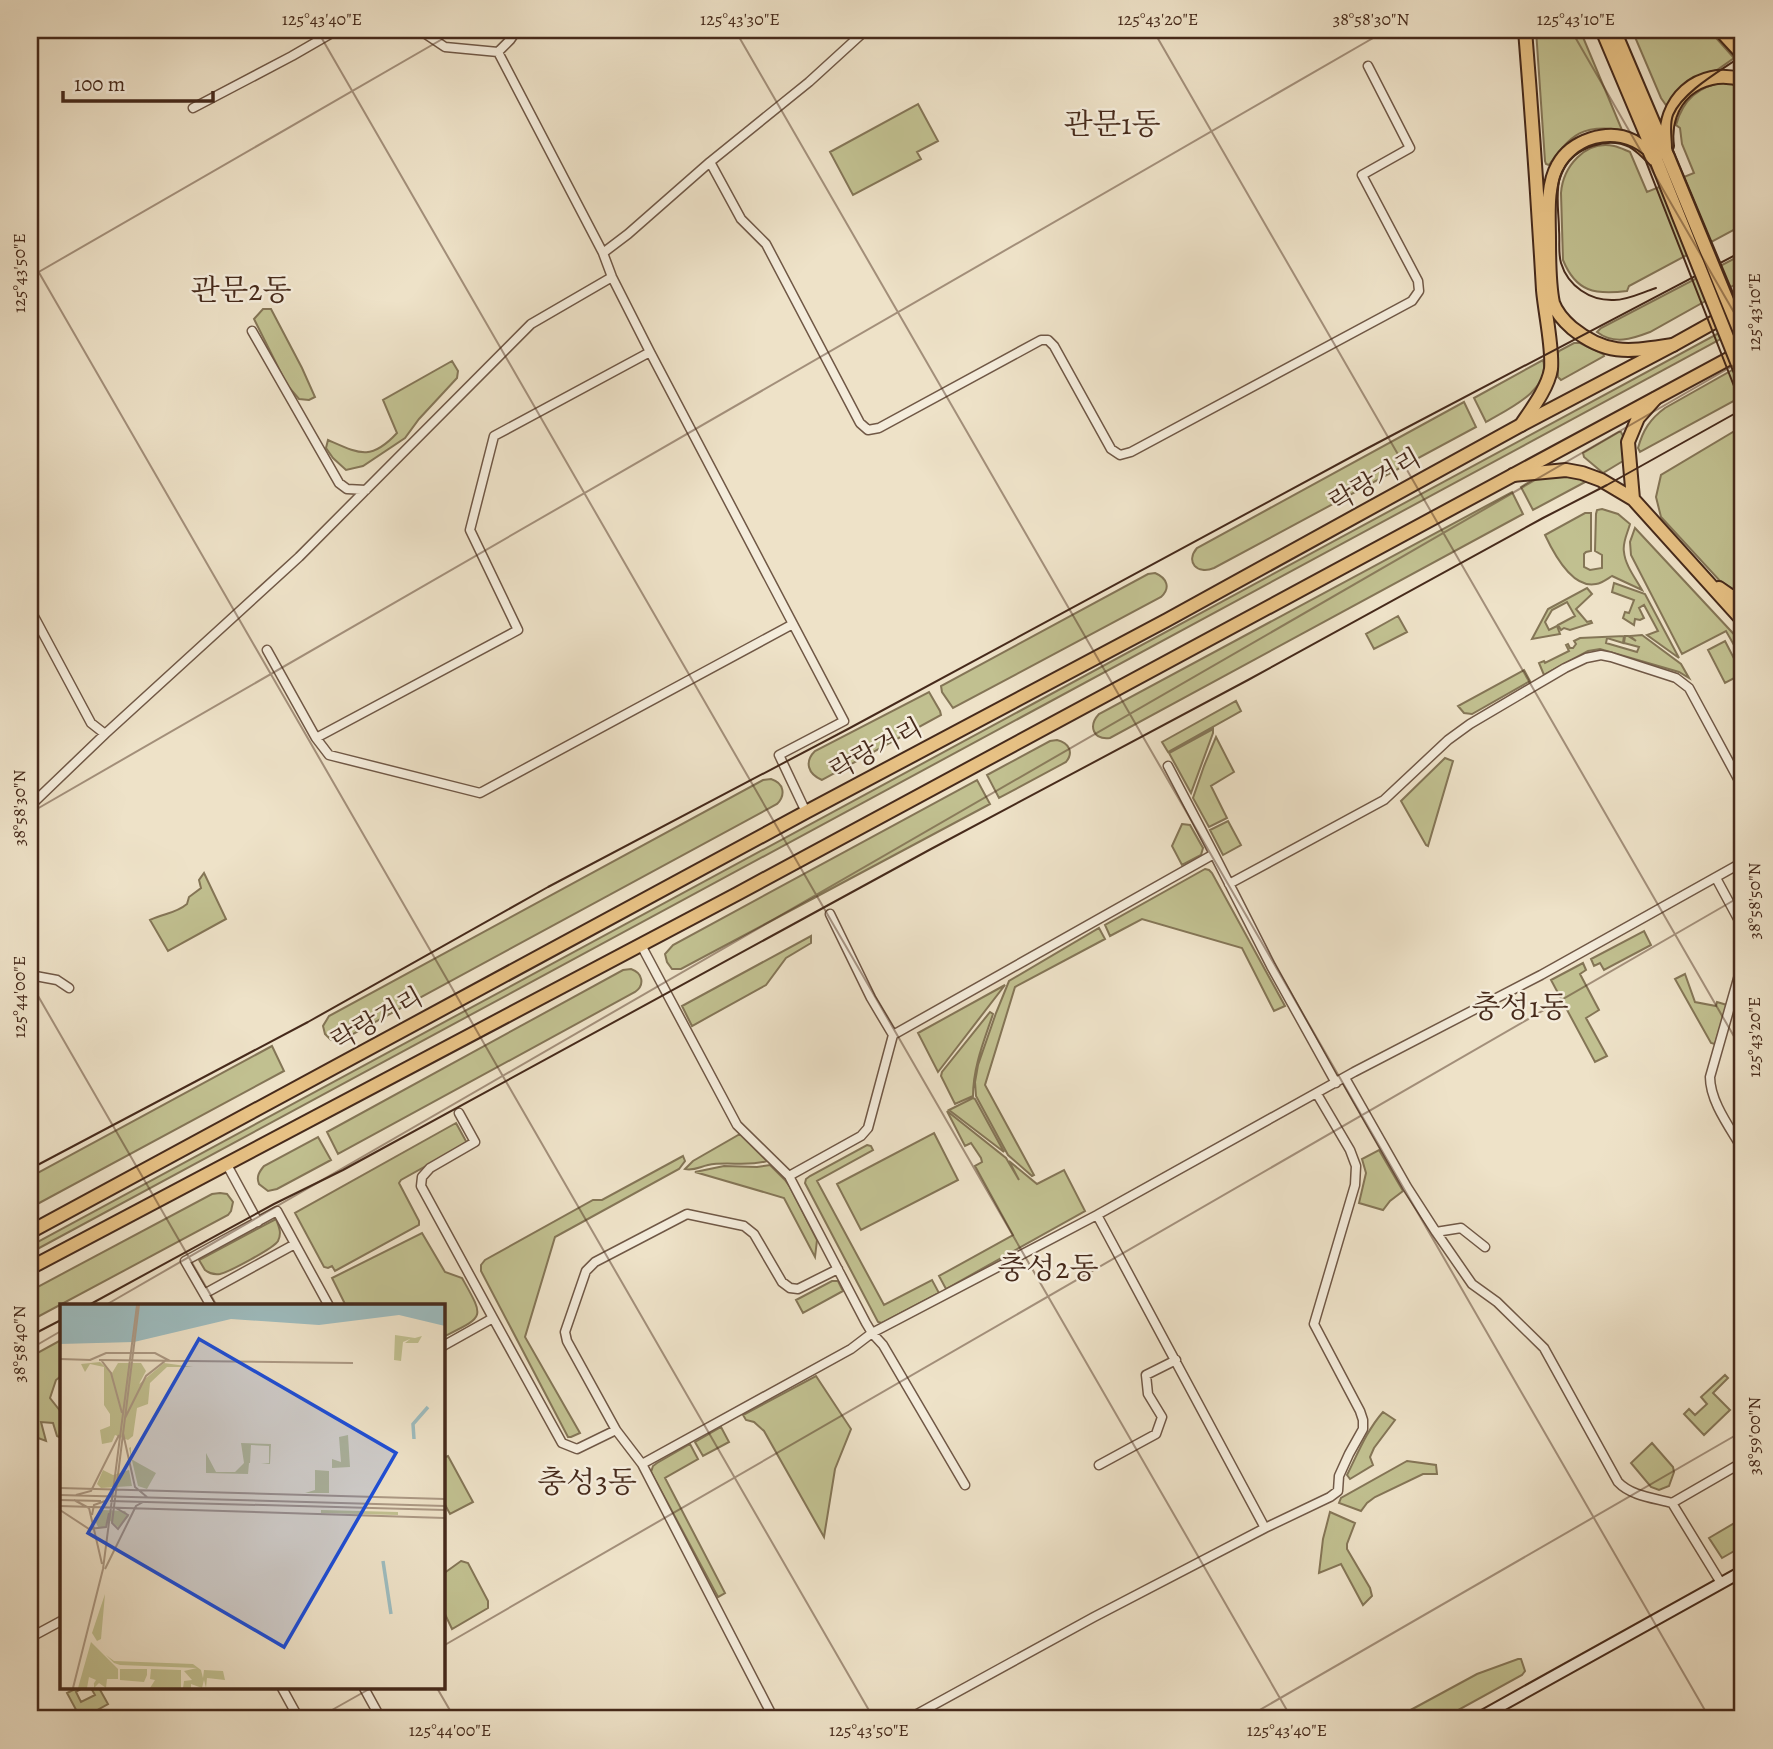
<svg xmlns="http://www.w3.org/2000/svg" width="1773" height="1749" viewBox="0 0 1773 1749" font-family="Alegreya,'Noto Serif KR',serif">
<rect width="100%" height="100%" fill="#eee2c8"/>
<filter id="stains"><feTurbulence type="fractalNoise" baseFrequency=".00286" numOctaves="4"/><feColorMatrix values="0 0 0 0 .2 0 0 0 0 .09 0 0 0 0 .02 0 0 0 .5 -.17"/></filter>
<radialGradient id="worn" r=".72"><stop offset=".6" stop-color="#630" stop-opacity="0"/><stop offset="1" stop-color="#630" stop-opacity=".3"/></radialGradient>
<!-- green -->
<path fill="#c1c090" stroke="#847556" stroke-width="2" d="M 1536,30 L 1580,30 L 1622,130 C 1583,124 1571,134 1549,165 L 1546,164 L 1545,161 Z
M 1632,30 L 1709,30 L 1734,58 L 1717,70 L 1704,74 L 1668,108 L 1661,98 Z
M 1725,82 L 1743,85 L 1743,225 L 1629,286 L 1627,291 C 1595,295 1576,292 1563,260 L 1561,193 C 1563,167 1585,140 1614,146 C 1619,147 1625,150 1630,152 L 1647,192 L 1694,173 L 1682,144 L 1680,128 L 1676,125 C 1683,99 1699,86 1725,82 Z
M 918,104 L 938,141 L 917,152 L 921,159 L 853,195 L 830,152 Z
M 1743,254 L 1743,280 L 1650,332 C 1632,339 1614,345 1597,332 L 1601,328 Z
M 263,309 L 271,309 L 302,368 L 315,397 L 309,400 L 299,399 L 287,385 L 254,319 Z
M 1743,320 L 1743,327 L 30,1253 L 30,1246 Z
M 1574,343 L 1580,343 L 1603,354 L 1604,356 L 1561,380 L 1558,377 L 1558,353 L 1559,351 Z
M 1543,360 C 1552,390 1506,410 1486,422 L 1474,398 Z
M 452,361 L 458,371 L 457,378 L 419,419 L 405,438 L 363,466 L 346,470 L 333,458 L 326,448 L 328,440 C 360,454 371,461 397,433 L 383,400 Z
M 1743,364 L 1743,396 L 1640,452 L 1638,448 C 1643,430 1650,419 1665,408 Z
M 1464,402 L 1476,427 L 1214,568 C 1197,575 1185,562 1197,548 Z
M 1743,426 L 1743,582 L 1735,590 L 1720,581 L 1661,517 L 1656,497 L 1661,475 Z
M 1619,432 L 1621,432 L 1623,436 L 1623,461 L 1603,473 L 1584,457 L 1583,453 Z
M 1571,474 L 1587,481 L 1533,510 L 1521,487 L 1541,475 Z
M 1512,492 L 1523,514 L 1110,738 C 1093,740 1088,726 1099,714 Z
M 1602,509 L 1618,514 L 1630,524 C 1628,532 1622,543 1624,552 C 1625,565 1636,579 1642,590 L 1612,576 C 1607,579 1602,583 1596,584 C 1572,589 1553,552 1545,535 L 1585,513 L 1591,513 L 1591,551 L 1586,552 L 1584,554 L 1584,567 L 1590,570 L 1602,568 L 1602,555 L 1595,551 L 1596,514 L 1597,510 Z
M 1635,528 L 1743,644 L 1743,661 L 1726,631 L 1682,654 L 1631,555 L 1630,542 Z
M 1155,573 C 1167,578 1171,588 1161,597 L 953,708 L 942,692 L 941,686 L 1148,574 Z
M 1614,583 L 1645,594 L 1679,658 L 1647,635 L 1658,631 L 1644,605 L 1639,608 L 1644,618 L 1640,620 L 1635,619 L 1634,625 L 1623,618 L 1625,612 L 1629,613 L 1634,600 L 1612,592 Z
M 1587,588 L 1592,594 L 1576,609 L 1587,622 L 1591,621 L 1592,623 L 1570,630 L 1564,628 L 1561,630 L 1558,625 L 1575,616 L 1567,602 L 1552,610 L 1545,622 L 1549,630 L 1557,626 L 1560,634 L 1532,639 L 1548,609 Z
M 1398,616 L 1407,632 L 1374,649 L 1366,634 Z
M 1642,635 L 1681,664 L 1689,678 L 1679,672 L 1600,649 L 1588,651 L 1544,675 L 1539,663 L 1544,661 L 1545,663 L 1569,651 L 1566,645 L 1568,644 L 1570,648 L 1573,648 L 1576,644 L 1574,641 L 1580,638 L 1624,636 L 1623,643 L 1607,638 L 1606,643 L 1637,652 L 1639,647 L 1624,643 L 1625,636 L 1628,636 L 1636,641 L 1630,636 Z
M 1725,641 L 1742,674 L 1725,683 L 1708,650 Z
M 1524,670 L 1530,681 L 1472,714 L 1464,713 L 1458,706 Z
M 929,692 L 940,711 L 941,715 L 822,780 C 808,774 804,762 815,751 Z
M 1236,701 L 1241,711 L 1168,752 L 1162,742 Z
M 1213,729 L 1213,733 L 1191,793 L 1169,753 Z
M 1216,737 L 1234,772 L 1211,786 L 1227,818 L 1209,827 L 1193,798 L 1204,766 Z
M 1057,740 C 1069,743 1074,752 1066,762 L 999,798 L 987,775 L 1050,741 Z
M 1445,758 L 1453,761 L 1428,846 L 1426,845 L 1401,801 Z
M 771,779 C 784,783 786,795 777,804 L 342,1040 L 331,1040 L 325,1034 L 323,1026 L 329,1016 L 763,780 Z
M 977,780 L 990,804 L 681,969 L 672,969 L 667,962 L 665,954 L 673,945 Z
M 1228,821 L 1241,845 L 1223,855 L 1210,830 Z
M 1182,824 L 1190,825 L 1203,848 L 1201,855 L 1182,865 L 1172,846 Z
M 1205,869 L 1209,870 L 1212,873 L 1285,1006 L 1274,1011 L 1242,948 L 1142,919 L 1110,936 L 1105,925 Z
M 204,873 L 226,919 L 168,951 L 150,920 C 164,913 175,914 187,904 L 189,897 L 201,888 L 199,880 Z
M 1099,928 L 1105,939 L 1015,987 L 985,1085 L 1034,1175 L 1032,1176 L 1008,1155 L 976,1096 L 975,1082 L 978,1065 L 996,1013 L 1009,981 Z
M 1644,931 L 1651,945 L 1604,970 L 1600,963 L 1594,966 L 1591,959 Z
M 811,936 L 811,943 L 786,958 L 766,985 L 692,1026 L 682,1006 Z
M 1583,963 L 1586,970 L 1580,974 L 1599,1010 L 1586,1018 L 1607,1056 L 1595,1062 L 1551,980 Z
M 631,969 C 643,973 645,985 635,992 L 338,1154 L 327,1132 L 623,970 Z
M 1685,974 L 1695,1002 L 1716,1006 L 1717,1002 L 1727,1005 L 1715,1044 L 1711,1043 L 1675,979 Z
M 1005,985 L 938,1072 L 918,1033 Z
M 990,1012 L 993,1014 C 984,1041 973,1067 973,1096 L 955,1104 L 941,1076 L 942,1072 Z
M 272,1046 L 284,1071 L 30,1208 L 30,1177 Z
M 973,1098 L 975,1099 L 1004,1152 L 949,1110 Z
M 947,1111 L 1006,1158 L 1019,1180 L 1009,1161 L 1037,1184 L 1064,1170 L 1085,1211 L 946,1289 L 939,1276 L 1013,1235 L 975,1166 L 982,1162 L 981,1158 L 971,1143 L 965,1146 Z
M 456,1123 L 467,1143 L 401,1180 L 399,1183 L 419,1221 L 419,1225 L 335,1271 L 332,1266 L 328,1268 L 324,1267 L 295,1213 Z
M 934,1133 L 958,1180 L 861,1230 L 837,1184 Z
M 740,1134 L 767,1161 C 748,1167 727,1161 708,1165 C 699,1167 694,1171 685,1169 L 693,1161 Z
M 318,1137 L 331,1160 L 277,1189 L 268,1191 L 259,1184 C 256,1177 259,1172 264,1166 Z
M 867,1145 L 871,1146 L 873,1150 L 817,1181 L 884,1305 L 932,1280 L 939,1293 L 882,1323 L 878,1322 L 805,1183 L 806,1179 L 810,1176 Z
M 1379,1150 L 1403,1191 L 1390,1201 L 1383,1210 L 1359,1203 L 1366,1173 L 1362,1159 Z
M 683,1156 L 685,1161 L 679,1169 L 555,1237 L 525,1337 L 580,1433 L 571,1437 L 568,1437 L 481,1271 L 481,1265 L 485,1260 L 593,1200 L 602,1200 Z
M 770,1165 L 785,1180 L 790,1187 L 817,1240 L 815,1257 L 784,1198 L 695,1172 L 724,1166 L 757,1167 Z
M 220,1193 L 227,1194 L 233,1202 L 231,1211 L 228,1215 L 30,1321 L 30,1291 L 212,1194 Z
M 276,1219 C 279,1227 282,1233 278,1241 C 274,1248 229,1272 220,1274 C 214,1275 210,1274 205,1270 L 199,1260 Z
M 422,1233 L 445,1272 L 462,1278 C 485,1319 485,1316 443,1337 L 443,1306 L 346,1306 L 332,1278 Z
M 832,1281 L 838,1281 L 843,1291 L 803,1313 L 796,1300 Z
M 61,1340 L 61,1376 L 56,1380 L 50,1398 L 61,1412 L 61,1438 L 57,1436 L 53,1423 L 41,1422 L 46,1441 L 30,1435 L 30,1357 Z
M 1725,1375 L 1728,1378 L 1713,1393 L 1730,1410 L 1704,1435 L 1684,1414 L 1689,1409 L 1695,1415 L 1707,1404 L 1701,1397 Z
M 816,1376 L 851,1429 L 835,1469 L 824,1537 L 764,1431 L 754,1422 L 746,1420 L 743,1415 Z
M 1383,1412 L 1395,1420 L 1374,1448 L 1370,1457 L 1373,1465 L 1350,1479 L 1347,1475 C 1358,1453 1367,1430 1383,1412 Z
M 721,1427 L 729,1442 L 703,1456 L 695,1442 Z
M 1652,1443 L 1673,1467 L 1674,1472 L 1669,1486 L 1659,1490 L 1651,1487 L 1631,1463 Z
M 690,1444 L 698,1459 L 665,1478 L 725,1593 L 718,1597 L 651,1472 L 653,1466 L 657,1463 Z
M 448,1456 L 473,1502 L 450,1514 L 443,1501 L 443,1458 Z
M 1407,1461 L 1436,1465 L 1437,1474 L 1423,1474 L 1375,1497 L 1367,1503 L 1361,1511 L 1339,1503 L 1341,1498 Z
M 1330,1512 L 1355,1523 L 1347,1544 L 1347,1549 L 1370,1588 L 1372,1596 L 1363,1605 L 1341,1564 L 1319,1573 L 1323,1539 Z
M 1743,1518 L 1743,1546 L 1722,1558 L 1709,1538 Z
M 461,1561 L 468,1563 L 488,1601 L 488,1608 L 452,1629 L 443,1610 L 443,1574 Z
M 1518,1659 L 1521,1659 L 1525,1671 L 1522,1675 L 1442,1719 L 1394,1719 L 1477,1674 Z
M 77,1688 L 81,1689 L 76,1692 L 81,1702 L 95,1695 L 91,1688 L 99,1688 L 108,1704 L 81,1719 L 67,1693 Z"/>
<g fill="none" stroke-linecap="round" stroke-linejoin="round">
<!-- minor casing -->
<g stroke="#705846" stroke-width="11">
<path id="minor" d="M 423,30 L 427,35 L 445,47 L 498,52 L 603,253 L 612,277 L 650,352 L 844,721 L 779,755 L 806,812
M 498,52 L 510,40 L 517,30
M 193,108 L 292,56 L 337,30
M 710,162 L 741,219 L 766,244 L 860,423 L 868,430 L 879,428 L 1041,340 L 1048,340 L 1054,346 L 1111,449 L 1120,455 L 1131,452 L 1412,301 L 1419,291 L 1418,281 L 1362,175 L 1410,148 L 1368,66
M 603,253 L 628,234 L 710,162 L 809,82 L 866,30
M 252,331 L 339,483 L 347,489 L 366,490
M 30,609 L 91,723 L 105,734
M 267,650 L 316,738 L 329,755 L 480,793 L 793,624
M 316,738 L 518,630 L 470,530 L 494,436 L 650,352
M 1168,766 L 1214,854
M 30,806 L 105,734 L 299,557 L 531,324 L 612,277
M 1716,878 L 1743,928
M 1229,884 L 1384,800 L 1448,740 L 1470,724 L 1565,668 L 1586,658 L 1601,655 L 1611,657 L 1676,678 L 1689,688 L 1743,788
M 830,914 L 871,998 L 893,1035
M 641,945 L 737,1125 L 789,1176 L 866,1323 L 872,1333 L 883,1345 L 965,1485
M 1743,961 L 1710,1077 C 1710,1102 1731,1129 1743,1150
M 30,975 L 57,980 L 69,988
M 1345,1078 L 1407,1187 L 1436,1232 L 1461,1228 L 1485,1247
M 226,1163 L 258,1222
M 789,1176 L 861,1136 L 868,1128 L 893,1035 L 1214,854 L 1271,966 L 1336,1083
M 1436,1232 L 1472,1284 L 1497,1302 L 1544,1348 L 1618,1482 C 1631,1496 1654,1498 1672,1503 L 1721,1583
M 204,1294 L 295,1244
M 211,1306 L 185,1261 L 277,1211 L 329,1306
M 493,1318 L 562,1443 L 577,1449 L 616,1430 L 642,1464 L 851,1349 L 872,1333 L 1097,1215 L 1354,1072 L 1541,975 L 1743,862
M 443,1346 L 493,1318 L 421,1186 L 422,1177 L 430,1168 L 475,1142 L 459,1113
M 616,1430 L 567,1341 L 565,1332 L 586,1271 L 595,1262 L 687,1214 L 744,1226 L 754,1234 L 782,1282 L 790,1288 L 798,1289 L 838,1269
M 642,1464 L 774,1719
M 1099,1465 L 1156,1434 L 1162,1417 L 1148,1394 L 1146,1375 L 1176,1360
M 1672,1503 L 1743,1462
M 1265,1528 L 1330,1497 L 1338,1491 L 1339,1476 L 1349,1454 L 1363,1429 L 1363,1420 L 1360,1411 L 1314,1324 L 1355,1185 L 1356,1166 L 1350,1150 L 1317,1094
M 30,1636 L 35,1635 L 61,1621
M 282,1688 L 299,1719
M 364,1688 L 381,1719
M 908,1719 L 1094,1617 L 1265,1528 L 1097,1215"/>
</g>
<!-- secondary casing -->
<g stroke="#462a1b" stroke-width="14">
<path id="secondary" d="M 1477,1719 L 1743,1571"/>
</g>
<!-- primary casing -->
<g stroke="#462a1b" stroke-width="16">
<path id="primary" d="M 30,1232 L 806,812 L 1167,620 L 1521,425 L 1673,345 L 1743,306
M 30,1268 L 737,894 L 1743,351"/>
</g>
<!-- trunk casing -->
<g stroke="#462a1b" stroke-width="16">
<path id="trunk" d="M 1602,30 L 1656,158
M 1614,30 L 1668,157
M 1720,30 L 1743,55
M 1667,146 C 1661,101 1698,66 1743,80
M 1657,162 C 1650,155 1642,146 1633,141 C 1608,128 1571,141 1558,165 C 1546,186 1549,216 1549,239 C 1549,255 1550,289 1553,303 C 1557,314 1564,321 1572,328 C 1608,357 1631,351 1673,345
M 1521,425 C 1531,410 1548,388 1551,369 C 1553,348 1545,313 1543,290 C 1538,203 1532,116 1525,30
M 1513,475 L 1566,470 L 1582,473 L 1601,480 L 1633,499 L 1743,621
M 1633,499 L 1628,442 L 1638,418 L 1655,399
M 1719,588 L 1729,595 L 1743,600"/>
</g>
<!-- minor -->
<use href="#minor" stroke="#f4ecdb" stroke-width="8"/>
<!-- secondary -->
<use href="#secondary" stroke="#f4ecdb" stroke-width="10"/>
<!-- primary -->
<use href="#primary" stroke="#e7c184" stroke-width="12"/>
<!-- trunk -->
<use href="#trunk" stroke="#e7c184" stroke-width="12"/>
<!-- tram -->
<path stroke="#462a1b" stroke-width="2" d="M 1743,55 C 1722,70 1683,91 1673,115 C 1669,125 1672,137 1672,148 L 1743,317
M 1656,288 C 1643,292 1628,300 1614,300 C 1590,301 1568,286 1561,263 C 1558,253 1560,241 1559,230 C 1559,214 1555,193 1560,177 C 1572,142 1616,131 1643,154 L 1743,409
M 30,1169 L 308,1022 L 548,887 L 848,729 L 1366,449 L 1743,251
M 87,1306 L 274,1204 L 343,1170 L 931,849 L 1248,680 L 1543,518 L 1607,485 L 1743,409
M 30,1336 L 61,1320"/>
<!-- trunk-bridge casing -->
<g stroke="#462a1b" stroke-width="16" stroke-linecap="butt">
<path id="trunk-bridge" d="M 1668,157 L 1743,339
M 1657,162 L 1743,377"/>
</g>
<!-- trunk-bridge -->
<use href="#trunk-bridge" stroke="#e7c184" stroke-width="12"/>
</g>
<!-- ticks -->
<path fill="none" stroke="#462a1b" stroke-width="2" stroke-opacity="0.45" d="M 317,30 L 1292,1719M 735,30 L 1710,1719M 1153,30 L 1743,1052M 1571,30 L 1743,328M 30,257 L 874,1719M 30,277 L 458,30M 30,813 L 1387,30M 30,982 L 217,1306M 104,1306 L 1743,360M 30,1349 L 61,1331M 443,1646 L 1743,895M 437,1688 L 455,1719M 30,1706 L 37,1719M 316,1719 L 371,1688M 1244,1719 L 1743,1431"/>
<g text-anchor="middle" dominant-baseline="central" stroke-width="5" stroke-linejoin="round" paint-order="stroke">
<!-- street labels -->
<g font-size="26" fill="#462a1b" stroke="#f4ecdb">
<text transform="translate(1375 480) rotate(-29)">락랑거리</text>
<text transform="translate(876 749) rotate(-28)">락랑거리</text>
<text transform="translate(377 1019) rotate(-29)">락랑거리</text>
</g>
<!-- quarter labels -->
<g font-size="30" fill="#462a1b" stroke="#f4ecdb">
<text x="1112" y="124">관문1동</text>
<text x="241" y="290">관문2동</text>
<text x="1520" y="1007">충성1동</text>
<text x="1048" y="1268">충성2동</text>
<text x="587" y="1482">충성3동</text>
</g>
</g>
<!-- overview -->
<g transform="translate(60 1304)">
<rect width="385" height="385" fill="#eee2c8"/>
<path d="M 335,31 L 355,34 L 362,32 L 358,39 L 345,39 L 350,35 L 343,38 L 341,57 L 334,56 ZM 40,58 L 52,69 L 58,59 L 81,59 L 86,67 L 79,80 L 104,59 L 133,63 L 107,63 L 90,79 L 88,100 L 77,104 L 73,132 L 68,136 L 55,131 L 52,138 L 42,140 L 40,126 L 50,122 L 50,110 L 44,101 L 44,63 L 30,60 L 25,68 L 21,60 ZM 288,131 L 290,163 L 272,164 L 272,155 L 281,158 L 279,133 ZM 181,139 L 211,140 L 210,160 L 201,160 L 209,159 L 209,142 L 191,141 L 190,159 L 199,159 L 189,159 L 188,170 L 146,169 L 146,149 L 156,168 L 175,168 L 184,159 ZM 71,143 L 71,155 L 96,169 L 87,185 L 78,182 L 69,144 ZM 43,166 L 53,171 L 69,166 L 72,182 L 41,184 L 37,180 ZM 255,166 L 269,167 L 269,189 L 245,189 L 255,186 ZM 43,206 L 65,207 L 69,212 L 59,224 L 48,215 L 45,223 L 38,223 L 34,214 ZM 261,206 L 338,208 L 338,211 L 261,209 ZM 45,290 L 41,335 L 37,337 L 32,329 ZM 31,338 L 58,365 L 58,375 L 47,375 L 46,384 L 39,379 L 34,384 L 34,379 L 31,384 L 36,376 L 29,373 L 27,384 L 18,384 ZM 46,351 L 54,357 L 133,360 L 141,366 L 143,374 L 144,366 L 163,367 L 165,376 L 147,374 L 146,384 L 144,376 L 142,384 L 131,380 L 131,384 L 123,384 L 124,377 L 132,376 L 124,367 L 137,364 L 60,361 L 54,359 ZM 60,365 L 87,365 L 87,371 L 84,378 L 60,376 ZM 91,365 L 121,366 L 121,384 L 90,384 L 95,376 L 90,375 Z" fill="#c1c090"/>
<path d="M 0,1 L 385,1 L 385,22 L 339,11 L 259,21 L 171,15 L 74,38 L 0,40 Z" fill="#9dbcbf"/>
<path fill="none" stroke="#9dbcbf" stroke-width="3.5" d="M 354,135 L 353,120 L 368,103M 323,257 L 331,310"/>
<path fill="none" stroke="#ab9883" stroke-width="2" d="M 0,55 L 31,56M 30,56 L 46,49 L 95,49 L 110,57M 39,56 L 293,59M 41,56 L 51,69 L 62,109M 65,114 L 86,72 L 105,57M 63,129 L 75,183 L 87,193M 0,184 L 385,195M 0,191 L 385,202M 16,191 L 31,187 L 59,131M 0,196 L 41,197M 14,196 L 29,204 L 42,260M 50,197 L 385,206M 0,202 L 385,214M 56,204 L 68,211 L 58,225 L 52,219 L 79,1M 0,206 L 29,225 L 46,223 L 49,209M 32,211 L 34,201 L 45,197M 45,265 L 76,202 L 83,198M 13,384 L 43,265 L 77,1"/>
<path fill="#1d4ed8" fill-opacity="0.15" stroke="#1d4ed8" stroke-width="3.5" d="M 139,35 L 336,149 L 224,343 L 28,229 Z"/>
<rect width="385" height="385" fill="none" stroke="#462a1b" stroke-width="3.5"/>
</g>
<!-- margin -->
<rect width="1773" height="1749" fill="none" stroke="#eee2c8" stroke-width="77"/>
<!-- scale -->
<path d="M63 91v10h150v-10" fill="none" stroke="#462a1b" stroke-width="3.5"/>
<text x="74" y="91" font-size="21" fill="#462a1b" stroke="#f4ecdb" stroke-width="5" paint-order="stroke">100 m</text>
<rect x="38" y="38" width="1696" height="1672" fill="none" stroke="#462a1b" stroke-width="2.5"/>
<g font-size="18" text-anchor="middle" fill="#462a1b">
<text x="322" y="25">125°43'40"E</text>
<text x="740" y="25">125°43'30"E</text>
<text x="1158" y="25">125°43'20"E</text>
<text x="1371" y="25">38°58'30"N</text>
<text x="1576" y="25">125°43'10"E</text>
<text transform="translate(19 273) rotate(-90)" y="6">125°43'50"E</text>
<text transform="translate(1754 312) rotate(-90)" y="6">125°43'10"E</text>
<text transform="translate(19 808) rotate(-90)" y="6">38°58'30"N</text>
<text transform="translate(1754 901) rotate(-90)" y="6">38°58'50"N</text>
<text transform="translate(19 997) rotate(-90)" y="6">125°44'00"E</text>
<text transform="translate(1754 1037) rotate(-90)" y="6">125°43'20"E</text>
<text transform="translate(19 1344) rotate(-90)" y="6">38°58'40"N</text>
<text transform="translate(1754 1436) rotate(-90)" y="6">38°59'00"N</text>
<text x="450" y="1736">125°44'00"E</text>
<text x="869" y="1736">125°43'50"E</text>
<text x="1287" y="1736">125°43'40"E</text>
</g>
<rect width="100%" height="100%" filter="url(#stains)"/>
<rect width="100%" height="100%" fill="url(#worn)"/>
</svg>
